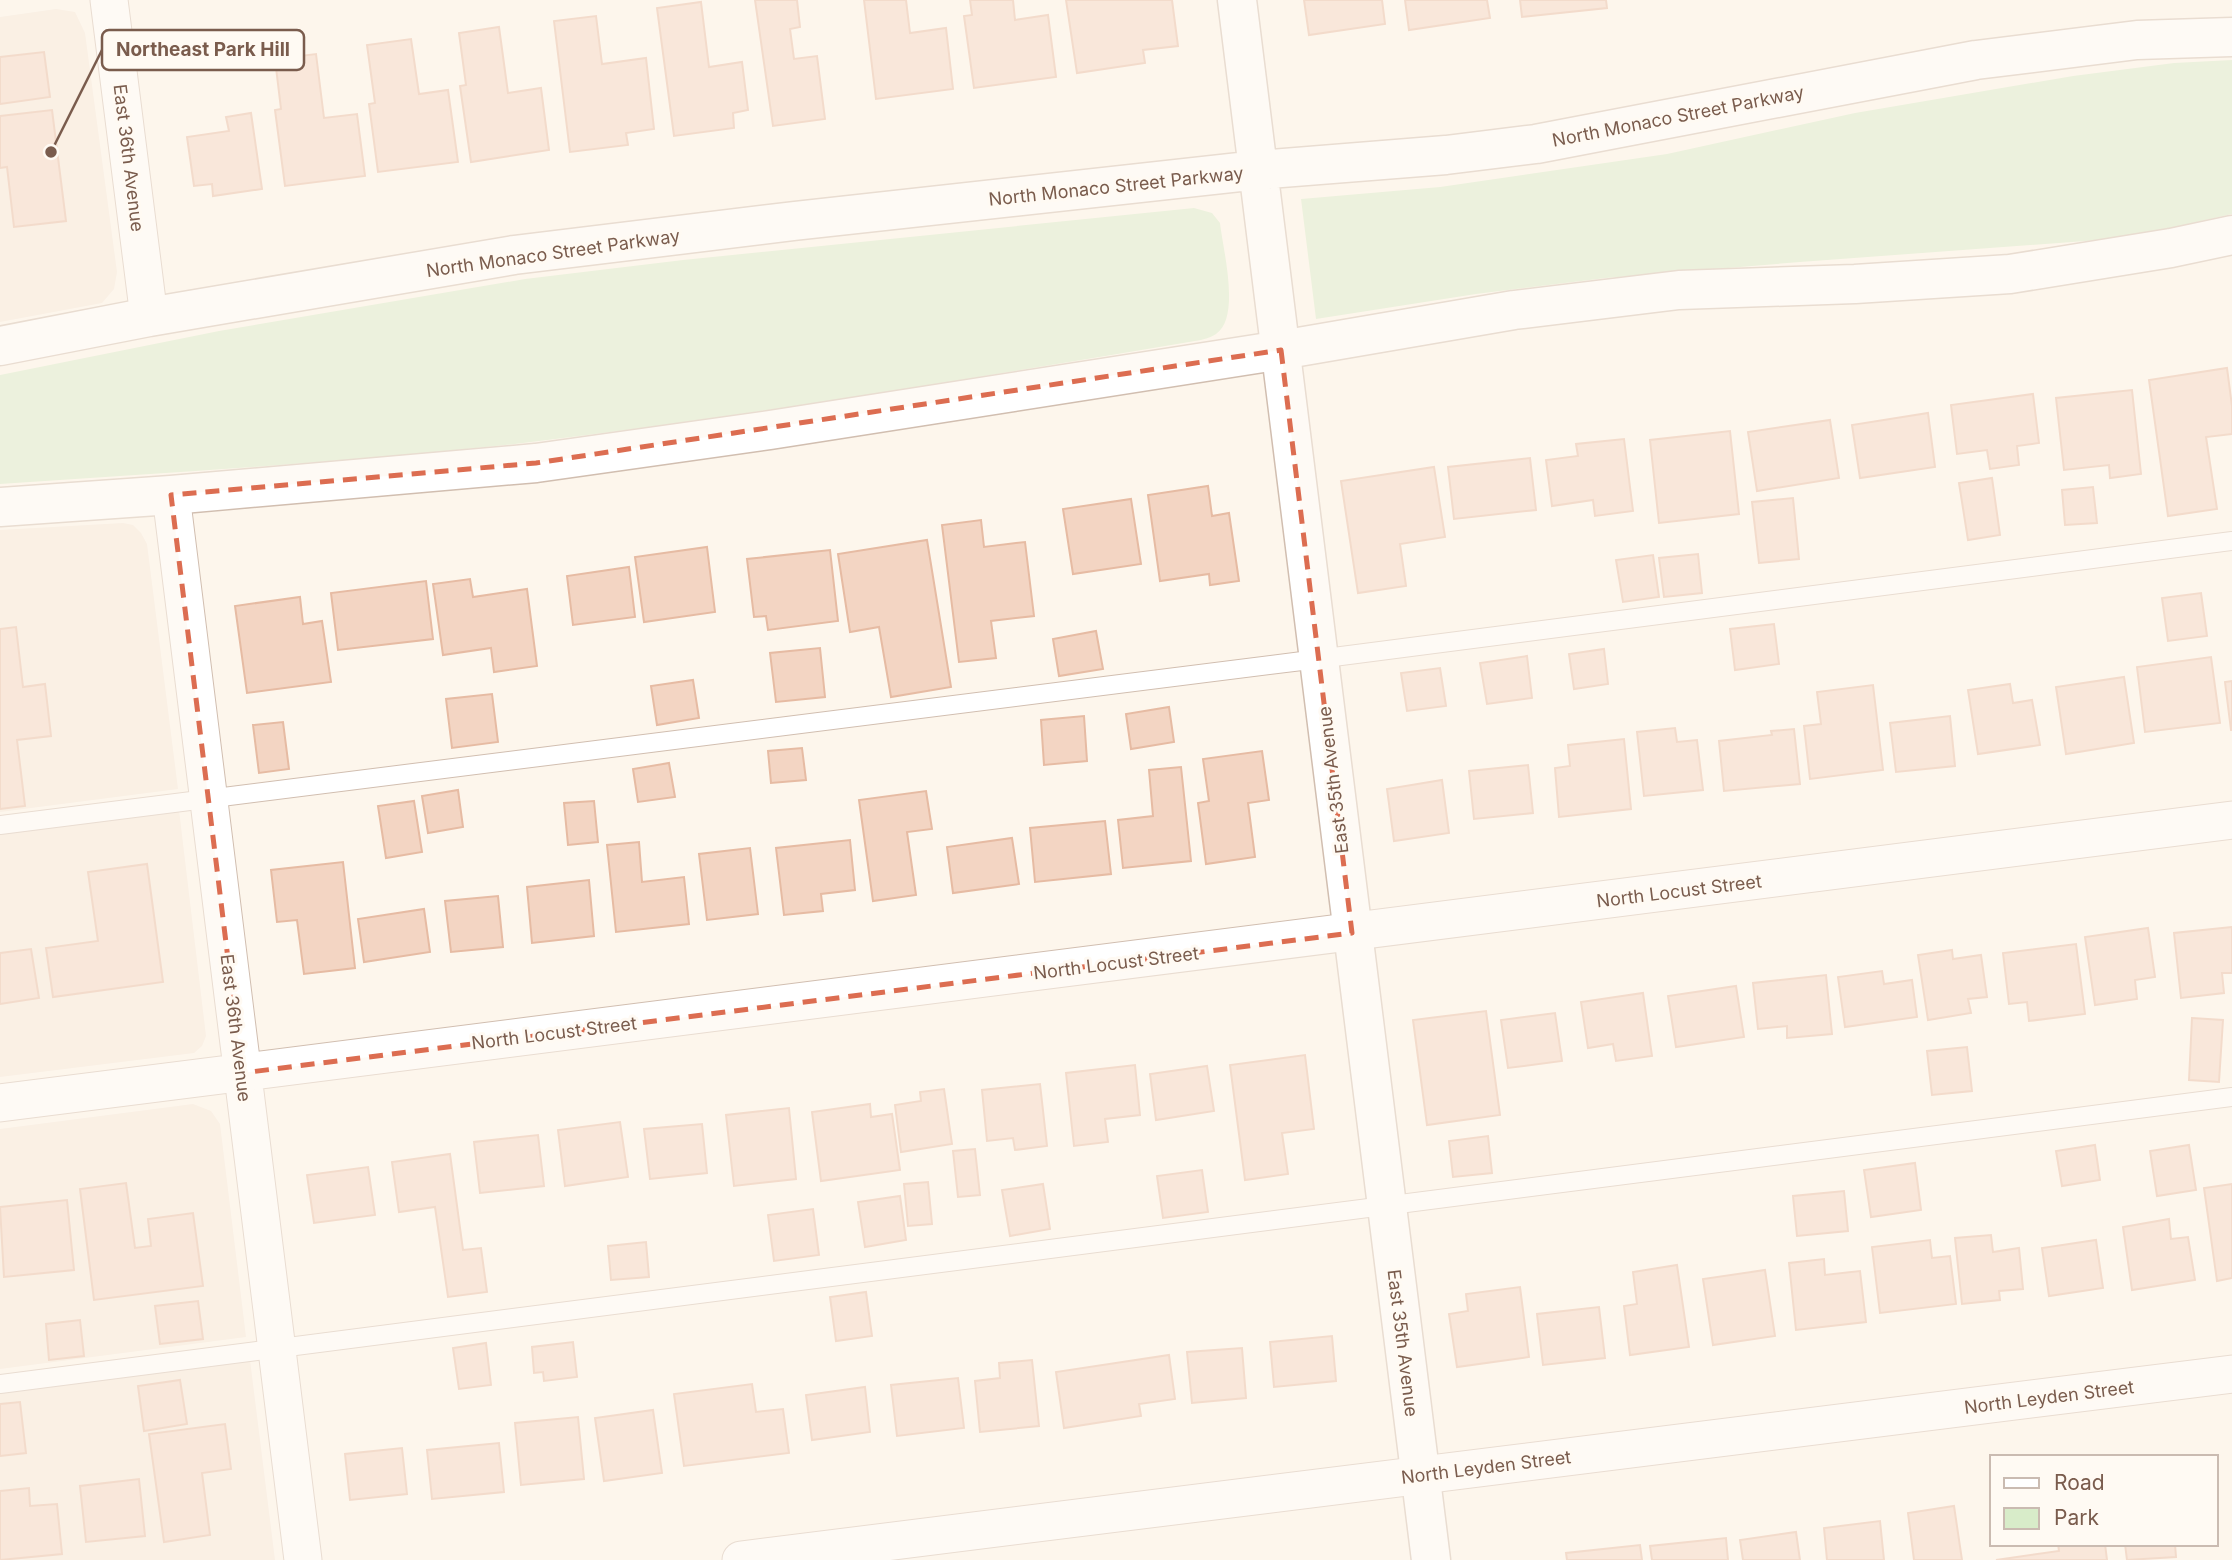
<svg xmlns="http://www.w3.org/2000/svg" width="2232" height="1560" viewBox="0 0 2232 1560" font-family="Inter,sans-serif">
<rect width="100%" height="100%" fill="#fdf6ec"/>
<!-- residential -->
<path fill="#f5e8da" d="M 56,9 L 75,12 L 85,33 L 117,272 L 114,289 L 102,303 L 0,322 L 0,17 Z
M 123,523 L 133,525 L 141,533 L 147,544 L 178,789 L 0,812 L 0,530 Z
M 179,810 L 206,1036 L 202,1046 L 194,1053 L 0,1077 L 0,834 Z
M 193,1104 L 211,1111 L 220,1124 L 246,1337 L 0,1369 L 0,1129 Z
M 250,1360 L 275,1560 L 0,1560 L 0,1392 Z"/>
<!-- green -->
<path fill="#d8ecc9" d="M 2232,60 L 2232,214 L 2126,238 L 1800,262 L 1606,278 L 1476,294 L 1316,319 L 1301,199 L 1440,187 L 1667,154 L 1855,113 L 2073,76 L 2174,63 Z
M 1194,208 L 1212,213 L 1220,223 C 1223,250 1241,317 1216,334 C 1212,337 1205,339 1201,340 C 973,378 745,417 515,444 C 344,463 172,472 0,484 L 0,375 L 219,331 L 525,279 L 683,260 Z"/>
<!-- building -->
<path fill="#f3d5c3" stroke="#e6bba3" stroke-width="2" d="M 755,0 L 797,0 L 800,27 L 790,29 L 794,59 L 817,56 L 825,119 L 773,126 Z
M 864,0 L 906,0 L 910,33 L 946,28 L 953,89 L 876,99 Z
M 970,0 L 1013,0 L 1015,20 L 1048,15 L 1056,77 L 974,88 L 964,16 L 972,15 Z
M 1066,0 L 1172,0 L 1178,46 L 1143,50 L 1145,63 L 1077,73 Z
M 1304,0 L 1382,0 L 1385,24 L 1309,35 Z
M 1405,0 L 1487,0 L 1490,18 L 1409,30 Z
M 1520,0 L 1606,0 L 1607,8 L 1522,17 Z
M 701,2 L 709,67 L 742,62 L 748,110 L 733,113 L 734,128 L 674,136 L 657,8 Z
M 596,16 L 602,64 L 646,58 L 654,129 L 626,133 L 628,145 L 570,152 L 554,21 Z
M 499,27 L 508,93 L 541,88 L 549,150 L 471,162 L 460,86 L 466,85 L 459,33 Z
M 411,39 L 419,94 L 448,90 L 458,162 L 378,172 L 369,104 L 375,103 L 367,45 Z
M 44,52 L 50,97 L 0,104 L 0,57 Z
M 316,54 L 324,118 L 357,114 L 365,176 L 285,186 L 275,110 L 281,109 L 275,59 Z
M 52,110 L 66,221 L 14,227 L 7,167 L 0,168 L 0,116 Z
M 251,113 L 262,189 L 213,196 L 212,184 L 194,186 L 187,137 L 229,131 L 226,117 Z
M 2227,368 L 2232,406 L 2232,434 L 2206,437 L 2217,509 L 2168,516 L 2149,380 Z
M 2132,390 L 2141,474 L 2110,478 L 2109,465 L 2064,470 L 2056,398 Z
M 2033,394 L 2039,443 L 2017,446 L 2019,465 L 1990,469 L 1987,450 L 1957,454 L 1951,405 Z
M 1928,413 L 1935,467 L 1860,478 L 1852,425 Z
M 1830,420 L 1839,478 L 1757,491 L 1748,432 Z
M 1730,431 L 1739,514 L 1659,523 L 1650,440 Z
M 1624,439 L 1633,511 L 1595,516 L 1593,500 L 1552,506 L 1546,460 L 1578,456 L 1576,444 Z
M 1530,458 L 1536,510 L 1454,519 L 1448,467 Z
M 1434,467 L 1445,537 L 1400,544 L 1406,586 L 1358,593 L 1341,481 Z
M 1992,478 L 2000,535 L 1968,540 L 1959,483 Z
M 1208,486 L 1212,516 L 1229,513 L 1239,581 L 1210,585 L 1209,574 L 1160,581 L 1148,495 Z
M 2093,487 L 2097,523 L 2065,525 L 2062,490 Z
M 1793,498 L 1799,559 L 1759,563 L 1752,502 Z
M 1131,499 L 1141,564 L 1073,574 L 1063,509 Z
M 981,520 L 984,547 L 1025,542 L 1034,616 L 991,621 L 996,658 L 959,662 L 942,525 Z
M 927,540 L 951,687 L 891,697 L 879,627 L 850,632 L 838,554 Z
M 707,547 L 715,612 L 644,622 L 635,557 Z
M 830,550 L 838,621 L 768,630 L 766,616 L 754,617 L 747,559 Z
M 1698,554 L 1702,593 L 1664,597 L 1659,558 Z
M 1653,555 L 1659,597 L 1623,602 L 1616,560 Z
M 629,567 L 635,617 L 573,625 L 567,576 Z
M 470,579 L 473,597 L 527,589 L 537,666 L 494,672 L 491,648 L 443,655 L 433,584 Z
M 426,581 L 433,639 L 338,650 L 331,593 Z
M 2201,593 L 2207,636 L 2168,641 L 2162,598 Z
M 300,597 L 303,624 L 322,621 L 331,682 L 247,693 L 235,606 Z
M 1774,624 L 1779,664 L 1735,670 L 1730,629 Z
M 16,627 L 23,687 L 45,684 L 51,736 L 17,740 L 25,806 L 0,809 L 0,629 Z
M 1096,631 L 1103,669 L 1059,676 L 1053,639 Z
M 820,648 L 825,697 L 776,702 L 770,653 Z
M 1604,649 L 1608,684 L 1574,689 L 1569,654 Z
M 1527,656 L 1532,698 L 1487,704 L 1480,663 Z
M 2211,657 L 2220,723 L 2145,732 L 2137,667 Z
M 1440,668 L 1446,706 L 1407,711 L 1401,673 Z
M 2124,677 L 2134,743 L 2066,754 L 2056,687 Z
M 693,680 L 699,718 L 657,725 L 651,686 Z
M 2232,681 L 2232,730 L 2231,730 L 2225,682 Z
M 2010,684 L 2013,703 L 2032,700 L 2040,745 L 1978,754 L 1968,690 Z
M 1873,685 L 1883,770 L 1810,779 L 1804,726 L 1821,724 L 1817,692 Z
M 492,694 L 498,742 L 452,748 L 446,699 Z
M 1169,707 L 1174,742 L 1131,749 L 1126,714 Z
M 1084,716 L 1087,761 L 1044,765 L 1041,720 Z
M 1950,716 L 1955,766 L 1896,772 L 1890,723 Z
M 283,722 L 289,769 L 259,773 L 253,725 Z
M 1675,728 L 1677,742 L 1697,740 L 1703,790 L 1644,796 L 1637,732 Z
M 1794,729 L 1800,784 L 1724,791 L 1719,741 L 1772,735 L 1771,731 Z
M 1624,739 L 1631,809 L 1559,817 L 1555,768 L 1570,766 L 1568,745 Z
M 802,748 L 806,780 L 771,783 L 768,751 Z
M 1262,751 L 1269,800 L 1248,803 L 1255,857 L 1206,864 L 1198,803 L 1209,801 L 1203,759 Z
M 669,763 L 675,797 L 638,802 L 633,769 Z
M 1528,765 L 1533,813 L 1474,819 L 1469,771 Z
M 1181,767 L 1191,861 L 1123,868 L 1118,820 L 1153,816 L 1149,770 Z
M 1442,780 L 1449,833 L 1394,841 L 1387,789 Z
M 458,790 L 463,827 L 428,833 L 422,796 Z
M 926,791 L 932,829 L 907,832 L 916,895 L 873,901 L 859,800 Z
M 414,801 L 422,852 L 386,858 L 378,806 Z
M 594,801 L 598,842 L 568,845 L 564,803 Z
M 1105,821 L 1111,874 L 1035,882 L 1030,828 Z
M 1012,838 L 1019,884 L 953,893 L 947,847 Z
M 850,840 L 855,890 L 821,894 L 823,911 L 784,915 L 776,848 Z
M 639,842 L 642,882 L 684,877 L 689,924 L 616,932 L 607,845 Z
M 750,848 L 758,914 L 707,920 L 699,854 Z
M 343,862 L 355,968 L 304,974 L 297,920 L 277,922 L 271,870 Z
M 147,864 L 163,982 L 53,997 L 46,948 L 98,941 L 88,872 Z
M 589,880 L 594,936 L 532,943 L 527,887 Z
M 498,896 L 503,947 L 451,952 L 445,901 Z
M 424,909 L 430,952 L 364,962 L 358,919 Z
M 2232,927 L 2232,973 L 2222,973 L 2224,993 L 2181,998 L 2174,933 Z
M 2148,928 L 2155,977 L 2135,980 L 2137,999 L 2095,1005 L 2085,937 Z
M 2076,944 L 2085,1014 L 2029,1021 L 2027,1002 L 2009,1004 L 2003,953 Z
M 31,949 L 39,998 L 0,1004 L 0,953 Z
M 1952,950 L 1953,959 L 1981,955 L 1987,997 L 1968,999 L 1971,1013 L 1928,1020 L 1918,955 Z
M 1882,971 L 1884,984 L 1912,980 L 1917,1017 L 1845,1027 L 1838,977 Z
M 1826,975 L 1832,1034 L 1787,1038 L 1787,1026 L 1758,1029 L 1753,983 Z
M 1736,986 L 1744,1037 L 1676,1047 L 1668,996 Z
M 1643,993 L 1652,1056 L 1616,1061 L 1613,1044 L 1588,1048 L 1581,1002 Z
M 1486,1011 L 1500,1115 L 1427,1125 L 1413,1020 Z
M 1555,1013 L 1562,1061 L 1508,1068 L 1501,1020 Z
M 2192,1018 L 2223,1020 L 2219,1082 L 2189,1080 Z
M 1967,1047 L 1972,1091 L 1932,1095 L 1927,1051 Z
M 1305,1055 L 1314,1129 L 1282,1133 L 1288,1174 L 1245,1180 L 1230,1065 Z
M 1135,1065 L 1140,1115 L 1105,1119 L 1108,1142 L 1074,1146 L 1066,1073 Z
M 1207,1066 L 1214,1111 L 1156,1120 L 1150,1074 Z
M 1040,1084 L 1047,1146 L 1015,1150 L 1013,1138 L 987,1141 L 982,1090 Z
M 944,1089 L 952,1144 L 901,1152 L 895,1105 L 921,1101 L 920,1092 Z
M 870,1104 L 871,1117 L 892,1114 L 900,1170 L 821,1181 L 812,1112 Z
M 789,1108 L 796,1179 L 734,1186 L 726,1115 Z
M 620,1122 L 628,1177 L 565,1186 L 558,1130 Z
M 702,1124 L 707,1173 L 650,1179 L 644,1129 Z
M 538,1135 L 544,1186 L 480,1193 L 474,1142 Z
M 1488,1136 L 1492,1173 L 1453,1177 L 1449,1141 Z
M 2095,1145 L 2100,1180 L 2062,1186 L 2056,1151 Z
M 2189,1145 L 2196,1190 L 2157,1196 L 2150,1151 Z
M 975,1149 L 980,1195 L 958,1197 L 953,1151 Z
M 450,1154 L 463,1250 L 481,1248 L 487,1292 L 448,1297 L 435,1207 L 399,1212 L 392,1162 Z
M 1915,1163 L 1921,1210 L 1871,1217 L 1864,1170 Z
M 368,1167 L 375,1215 L 314,1223 L 307,1175 Z
M 1202,1170 L 1208,1212 L 1163,1218 L 1157,1176 Z
M 928,1182 L 932,1224 L 908,1226 L 904,1184 Z
M 126,1183 L 135,1248 L 151,1246 L 148,1219 L 193,1213 L 203,1286 L 94,1300 L 80,1189 Z
M 1043,1184 L 1050,1229 L 1010,1236 L 1002,1190 Z
M 2232,1184 L 2232,1278 L 2217,1281 L 2204,1188 Z
M 1844,1191 L 1848,1231 L 1797,1236 L 1793,1196 Z
M 900,1196 L 906,1240 L 865,1247 L 858,1202 Z
M 67,1200 L 74,1270 L 4,1277 L 0,1207 Z
M 813,1209 L 819,1255 L 774,1261 L 768,1215 Z
M 2169,1219 L 2171,1239 L 2188,1237 L 2195,1280 L 2132,1290 L 2123,1227 Z
M 1991,1235 L 1993,1252 L 2019,1248 L 2023,1289 L 1999,1291 L 2000,1300 L 1962,1304 L 1955,1238 Z
M 1930,1240 L 1932,1258 L 1950,1256 L 1956,1304 L 1880,1313 L 1872,1247 Z
M 2096,1240 L 2103,1288 L 2049,1296 L 2042,1248 Z
M 646,1242 L 649,1277 L 611,1280 L 608,1246 Z
M 1824,1259 L 1825,1275 L 1860,1271 L 1866,1322 L 1796,1330 L 1789,1263 Z
M 1677,1265 L 1689,1347 L 1630,1355 L 1624,1306 L 1637,1304 L 1633,1272 Z
M 1765,1270 L 1775,1336 L 1713,1345 L 1703,1279 Z
M 1520,1287 L 1529,1357 L 1457,1367 L 1449,1314 L 1468,1311 L 1466,1294 Z
M 866,1292 L 872,1336 L 836,1341 L 830,1297 Z
M 198,1301 L 203,1339 L 160,1344 L 155,1306 Z
M 1599,1307 L 1605,1358 L 1543,1365 L 1537,1314 Z
M 80,1320 L 84,1356 L 49,1360 L 46,1324 Z
M 1332,1336 L 1336,1381 L 1274,1387 L 1270,1342 Z
M 573,1342 L 577,1377 L 544,1381 L 543,1372 L 534,1373 L 532,1347 Z
M 486,1343 L 491,1385 L 459,1389 L 453,1348 Z
M 1242,1348 L 1246,1398 L 1192,1403 L 1187,1352 Z
M 1169,1355 L 1175,1399 L 1139,1404 L 1141,1416 L 1064,1428 L 1056,1372 Z
M 1032,1360 L 1039,1426 L 980,1432 L 975,1381 L 1000,1378 L 999,1363 Z
M 958,1378 L 964,1428 L 897,1436 L 891,1385 Z
M 180,1380 L 187,1424 L 144,1431 L 138,1386 Z
M 752,1384 L 756,1412 L 783,1409 L 789,1453 L 684,1466 L 674,1394 Z
M 865,1387 L 870,1432 L 812,1440 L 806,1395 Z
M 20,1402 L 26,1453 L 0,1456 L 0,1404 Z
M 653,1410 L 662,1473 L 604,1481 L 595,1418 Z
M 578,1417 L 584,1479 L 521,1485 L 515,1423 Z
M 225,1424 L 231,1469 L 202,1473 L 210,1535 L 164,1542 L 149,1434 Z
M 499,1443 L 504,1492 L 432,1499 L 427,1450 Z
M 402,1448 L 407,1494 L 350,1500 L 345,1454 Z
M 139,1479 L 145,1536 L 86,1542 L 80,1486 Z
M 29,1488 L 30,1506 L 57,1504 L 62,1554 L 0,1560 L 0,1491 Z
M 1954,1506 L 1962,1560 L 1914,1560 L 1908,1513 Z
M 1880,1521 L 1884,1560 L 1827,1560 L 1824,1528 Z
M 1796,1532 L 1800,1560 L 1743,1560 L 1740,1540 Z
M 1726,1538 L 1728,1560 L 1652,1560 L 1650,1546 Z
M 2058,1544 L 2105,1544 L 2107,1560 L 1996,1560 L 2059,1551 Z
M 2125,1544 L 2175,1544 L 2176,1557 L 2127,1560 Z
M 1640,1545 L 1642,1560 L 1567,1560 L 1566,1553 Z"/>
<g fill="none" stroke-linecap="round" stroke-linejoin="round">
<!-- service casing -->
<g stroke="#d1beb0" stroke-width="20">
<path id="service" d="M 0,825 L 1318,659 L 2232,541
M 0,1384 L 2232,1097"/>
</g>
<!-- minor casing -->
<g stroke="#d1beb0" stroke-width="39">
<path id="minor" d="M 109,0 L 149,317
M 171,495 L 303,1560
M 0,1103 L 2232,820
M 741,1560 L 2232,1374"/>
</g>
<!-- tertiary casing -->
<g stroke="#d1beb0" stroke-width="41">
<path id="tertiary" d="M 1237,0 L 1431,1560
M 0,346 L 149,317 L 514,255 L 794,221 L 1258,170 L 1446,155 L 1536,144 L 1976,60 L 2137,40 L 2232,37
M 0,507 L 171,495 L 536,463 L 770,430 L 1281,350 L 1514,310 L 1679,290 L 1855,284 L 2010,274 L 2171,248 L 2232,235"/>
</g>
<!-- service -->
<use href="#service" stroke="#fff" stroke-width="18"/>
<!-- minor -->
<use href="#minor" stroke="#fff" stroke-width="37"/>
<!-- tertiary -->
<use href="#tertiary" stroke="#fff" stroke-width="38"/>
</g>
<!-- marked area -->
<path d="M0 0H2232V1560H0ZM 1281,350 L 1352,933 L 242,1073 L 171,495 L 536,463 Z" fill="#fdf6ec" fill-opacity=".55" fill-rule="evenodd"/>
<path fill="none" stroke="#dc6d51" stroke-width="5" stroke-dasharray="14 9" stroke-linejoin="round" d="M 1281,350 L 1352,933 L 242,1073 L 171,495 L 536,463 Z"/>
<g text-anchor="middle" dominant-baseline="central" stroke-width="6" stroke-linejoin="round" paint-order="stroke">
<!-- street labels -->
<g font-size="18" fill="#7a5c4d" stroke="#fffaf3">
<text transform="translate(1678 116) rotate(-11)">North Monaco Street Parkway</text>
<text transform="translate(129 158) rotate(83)">East 36th Avenue</text>
<text transform="translate(1116 186) rotate(-6)">North Monaco Street Parkway</text>
<text transform="translate(553 253) rotate(-8)">North Monaco Street Parkway</text>
<text transform="translate(1333 780) rotate(-97)">East 35th Avenue</text>
<text transform="translate(1679 891) rotate(-7)">North Locust Street</text>
<text transform="translate(1116 963) rotate(-7)">North Locust Street</text>
<text transform="translate(236 1028) rotate(83)">East 36th Avenue</text>
<text transform="translate(554 1033) rotate(-7)">North Locust Street</text>
<text transform="translate(1403 1343) rotate(83)">East 35th Avenue</text>
<text transform="translate(2049 1397) rotate(-7)">North Leyden Street</text>
<text transform="translate(1486 1467) rotate(-7)">North Leyden Street</text>
</g>
</g>
<!-- callouts -->
<path fill="none" stroke="#7a5c4d" stroke-width="2.5" d="M51 152L102 50"/>
<circle fill="#7a5c4d" stroke="#fffaf3" stroke-width="2.5" cx="51" cy="152" r="7"/>
<rect fill="#fffaf3" stroke="#7a5c4d" stroke-width="2.5" x="102" y="30" width="202" height="40" rx="7"/>
<g font-size="19" text-anchor="middle" font-weight="bold" fill="#7a5c4d">
<text x="203" y="56">Northeast Park Hill</text>
</g>
<!-- legend -->
<rect x="1990" y="1455" width="228" height="91" fill="#fffaf3" stroke="#cabbb1" stroke-width="2"/>
<rect x="2004" y="1478" width="35" height="10" fill="#ffffff" stroke="#cabbb1" stroke-width="2"/>
<text x="2054" y="1490" font-size="21" fill="#7a5c4d">Road</text>
<rect x="2004" y="1508" width="35" height="21" fill="#d8ecc9" stroke="#cabbb1" stroke-width="2"/>
<text x="2054" y="1525" font-size="21" fill="#7a5c4d">Park</text>
</svg>
